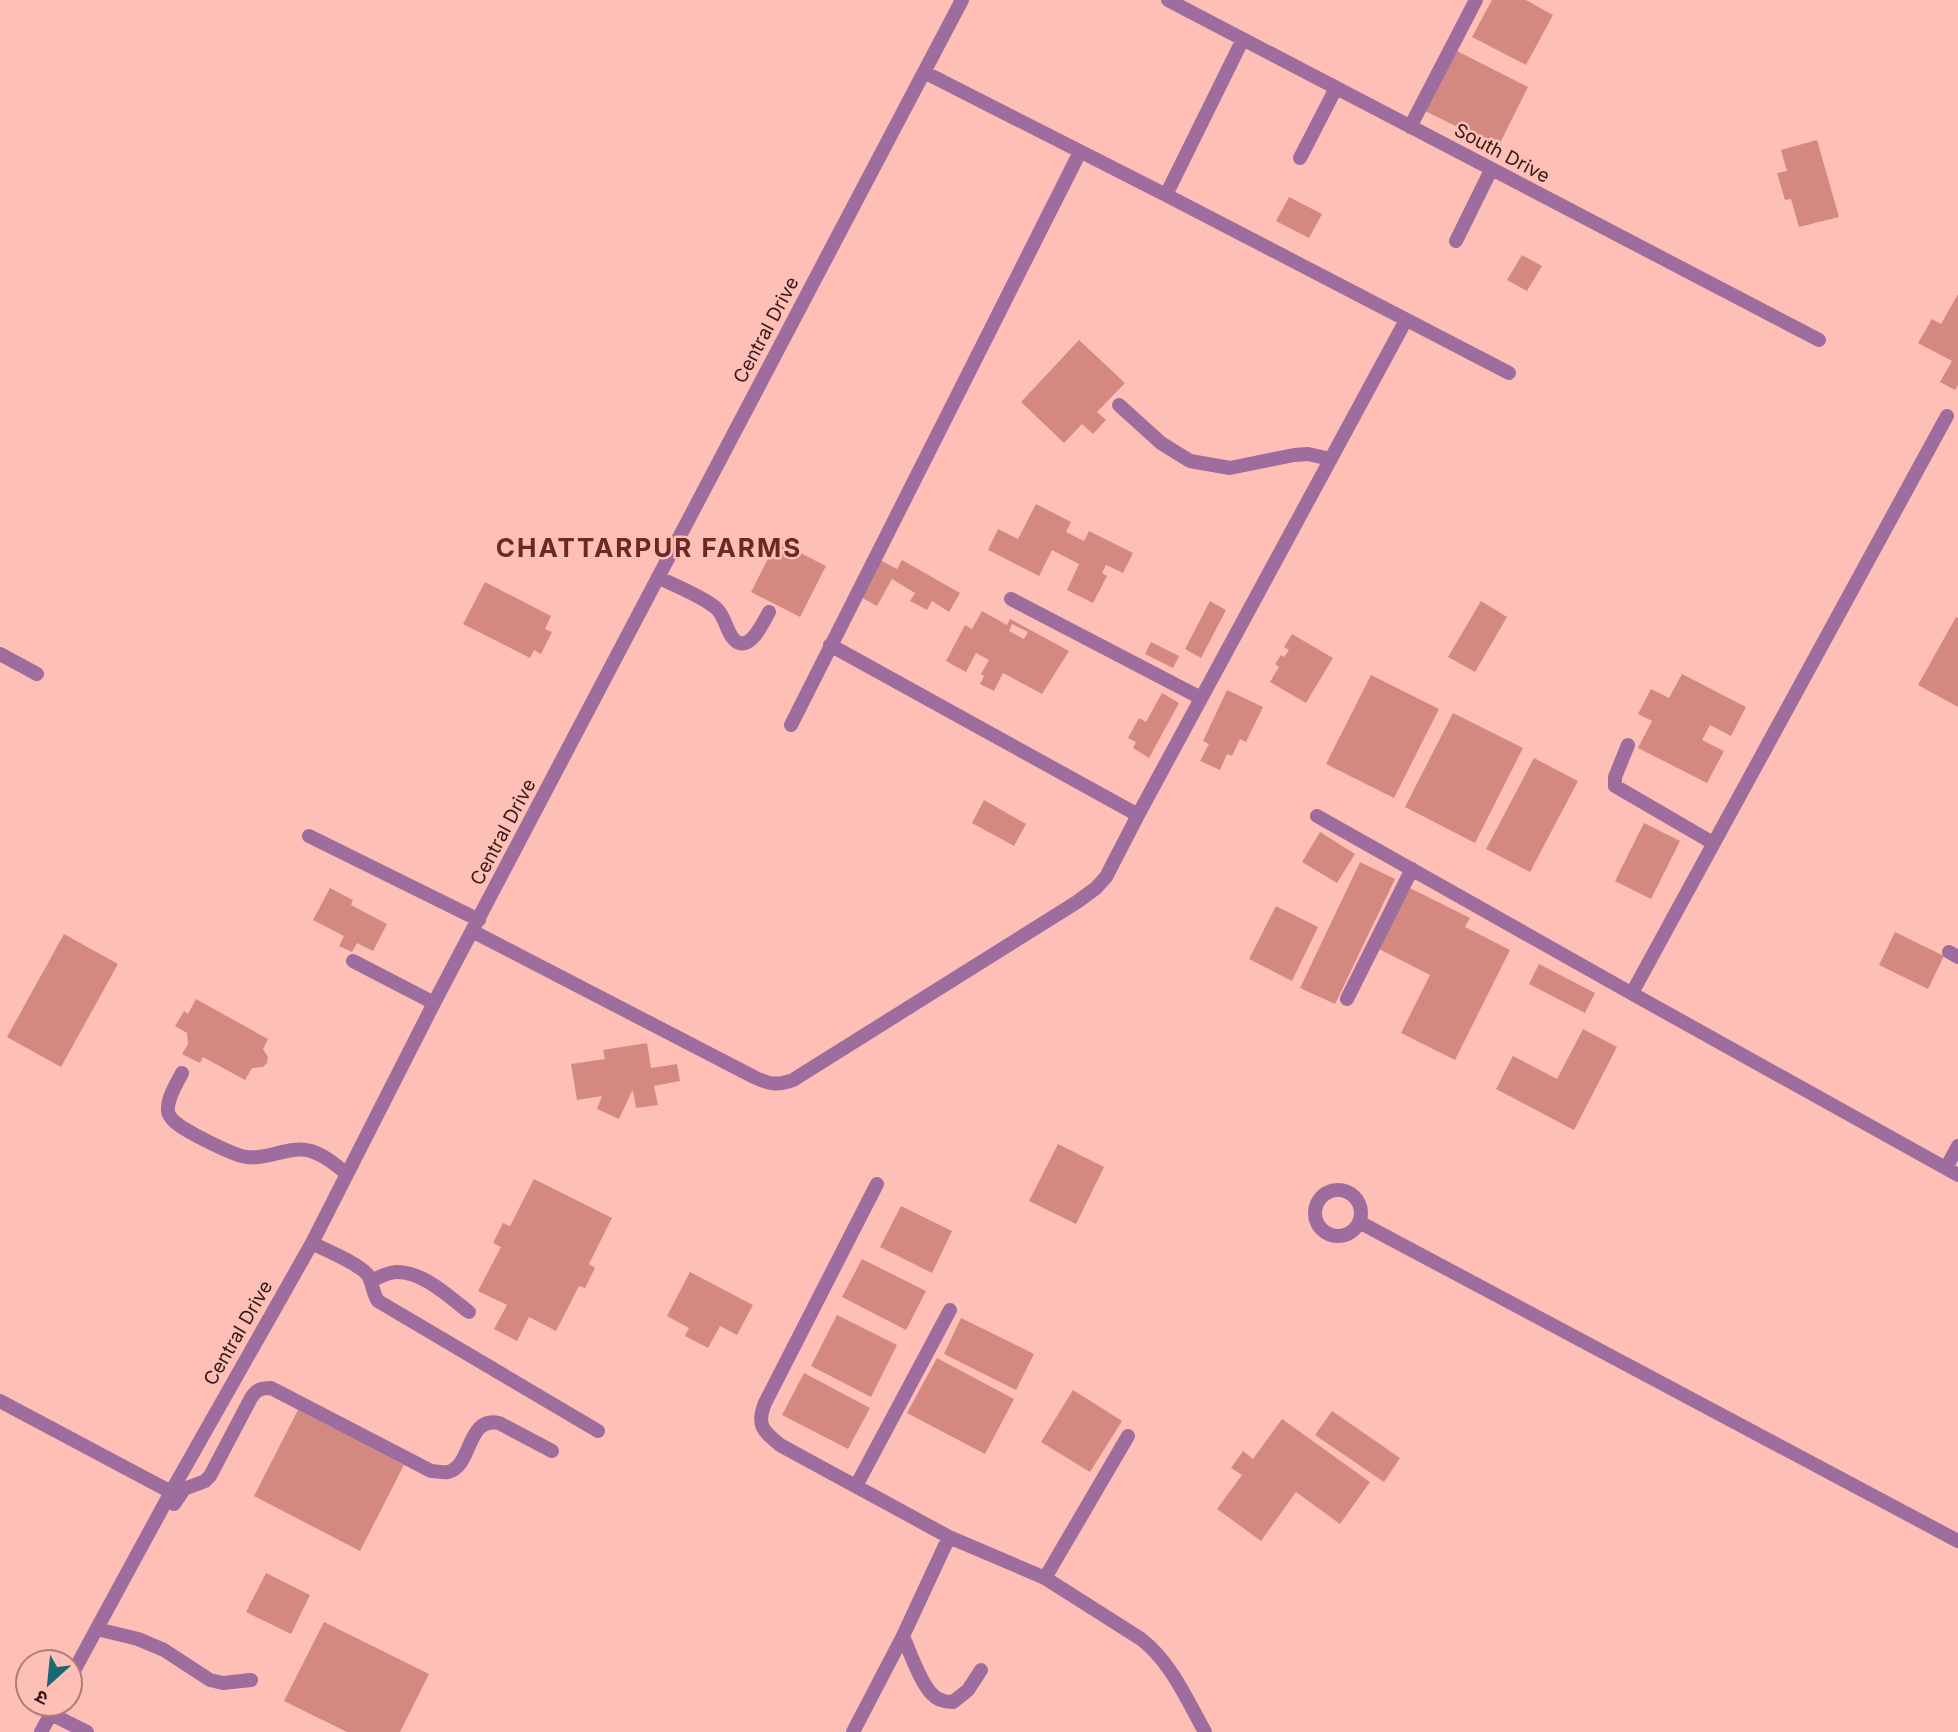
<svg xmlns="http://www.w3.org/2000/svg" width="1958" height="1732" viewBox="0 0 1958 1732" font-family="Inter,'Noto Sans Devanagari',sans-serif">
<rect width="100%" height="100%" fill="#febfb7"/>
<!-- building -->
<path fill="#d48980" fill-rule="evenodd" d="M 1492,0 L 1526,0 L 1553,15 L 1526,65 L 1472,37 Z
M 1455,50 L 1528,87 L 1498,147 L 1425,111 Z
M 1817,140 L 1839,217 L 1799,227 L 1791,199 L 1785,200 L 1777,173 L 1787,171 L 1781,150 Z
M 1289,197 L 1322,214 L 1309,238 L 1276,221 Z
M 1522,255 L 1542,266 L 1527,291 L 1507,280 Z
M 1958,294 L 1958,385 L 1955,390 L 1940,382 L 1952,361 L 1918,343 L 1932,319 L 1941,324 Z
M 1079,340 L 1125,383 L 1097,412 L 1106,420 L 1093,434 L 1082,424 L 1064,443 L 1021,402 Z
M 1036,504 L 1071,522 L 1066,532 L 1084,541 L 1089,531 L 1133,553 L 1123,573 L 1106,565 L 1102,573 L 1107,576 L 1093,603 L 1067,590 L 1079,564 L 1052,550 L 1039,576 L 988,550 L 998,529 L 1018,539 Z
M 777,541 L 826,566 L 800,617 L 751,592 Z
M 880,560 L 897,569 L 902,560 L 960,593 L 949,612 L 932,601 L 927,610 L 910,601 L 915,593 L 892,579 L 877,606 L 859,596 Z
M 485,582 L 551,616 L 545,629 L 552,632 L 541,654 L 534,650 L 530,658 L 463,624 Z
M 1210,601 L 1226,610 L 1201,658 L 1185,649 Z
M 1481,601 L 1507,617 L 1475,672 L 1448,657 Z
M 982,611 L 1007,625 L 1010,619 L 1069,651 L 1042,694 L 1003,673 L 994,691 L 980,684 L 984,676 L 981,674 L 989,660 L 976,653 L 966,672 L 946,661 L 965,625 L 972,629 ZM 1012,624 L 1028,632 L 1024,639 L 1009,631 Z
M 1956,617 L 1958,618 L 1958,707 L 1918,685 Z
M 1292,634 L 1333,658 L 1306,703 L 1270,682 L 1279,667 L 1275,664 L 1281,655 L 1284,657 L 1289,650 L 1284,647 Z
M 1151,642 L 1179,656 L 1173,668 L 1145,654 Z
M 1682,674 L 1746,707 L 1731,736 L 1710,725 L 1702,740 L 1724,751 L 1707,783 L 1638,748 L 1652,721 L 1638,714 L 1651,689 L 1669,698 Z
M 1371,675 L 1439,709 L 1394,798 L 1326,764 Z
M 1227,690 L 1263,707 L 1246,742 L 1240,739 L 1232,756 L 1227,754 L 1220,770 L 1200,761 L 1209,744 L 1203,741 Z
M 1162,693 L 1179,703 L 1149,758 L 1133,748 L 1136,742 L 1128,738 L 1139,718 L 1146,722 Z
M 1453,713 L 1523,748 L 1475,843 L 1405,807 Z
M 1534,758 L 1578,781 L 1530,872 L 1486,849 Z
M 984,800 L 1026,824 L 1014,846 L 972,823 Z
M 1644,823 L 1680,841 L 1651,899 L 1615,881 Z
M 1320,832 L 1355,854 L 1337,883 L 1302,862 Z
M 1360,862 L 1395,879 L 1335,1004 L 1300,988 Z
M 1408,887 L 1470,918 L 1465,927 L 1510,950 L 1455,1060 L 1401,1033 L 1430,975 L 1377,948 Z
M 330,888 L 353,900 L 351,905 L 387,924 L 373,951 L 357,943 L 352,952 L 339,946 L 344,936 L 313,920 Z
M 1276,906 L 1318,927 L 1292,981 L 1249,959 Z
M 1895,932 L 1944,956 L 1928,989 L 1879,965 Z
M 64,934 L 118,964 L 61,1067 L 7,1037 Z
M 1539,964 L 1595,993 L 1585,1013 L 1529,984 Z
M 196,999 L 268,1039 L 263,1049 L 268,1057 L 267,1063 L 263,1067 L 252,1068 L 245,1080 L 203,1057 L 200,1063 L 182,1054 L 188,1044 L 187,1033 L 175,1026 L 184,1011 L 188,1014 Z
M 1583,1029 L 1617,1047 L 1574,1130 L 1496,1089 L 1513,1056 L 1557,1079 Z
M 647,1043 L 651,1068 L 677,1064 L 680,1081 L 654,1086 L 658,1105 L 636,1108 L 633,1091 L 632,1091 L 619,1119 L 597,1109 L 602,1096 L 577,1100 L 571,1064 L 605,1059 L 603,1050 Z
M 1058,1144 L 1104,1167 L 1076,1224 L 1029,1201 Z
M 534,1179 L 612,1218 L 589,1264 L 595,1268 L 585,1288 L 579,1286 L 556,1331 L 529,1317 L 517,1341 L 494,1329 L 507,1305 L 478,1291 L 501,1247 L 493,1243 L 503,1223 L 510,1226 Z
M 901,1206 L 952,1231 L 932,1273 L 880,1247 Z
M 862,1259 L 926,1291 L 906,1330 L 842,1297 Z
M 690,1272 L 753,1305 L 737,1335 L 720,1326 L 708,1348 L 685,1336 L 689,1328 L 667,1316 Z
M 837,1315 L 897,1345 L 871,1397 L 811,1366 Z
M 961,1318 L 1034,1354 L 1016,1390 L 944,1354 Z
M 937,1358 L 1014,1399 L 985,1454 L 907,1413 Z
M 804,1373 L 870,1408 L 848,1449 L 782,1415 Z
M 1073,1390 L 1122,1421 L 1090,1472 L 1041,1442 Z
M 298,1410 L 404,1465 L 360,1551 L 254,1496 Z
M 1332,1411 L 1400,1458 L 1384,1482 L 1315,1435 Z
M 1282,1419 L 1370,1482 L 1340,1524 L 1296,1492 L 1261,1541 L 1217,1509 L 1242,1475 L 1231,1468 L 1243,1451 L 1253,1459 Z
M 266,1573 L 310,1595 L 291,1634 L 246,1612 Z
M 324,1622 L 429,1674 L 400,1732 L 347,1732 L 284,1701 Z"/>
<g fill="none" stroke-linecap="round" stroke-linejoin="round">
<!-- minor -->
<path stroke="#9e6d9d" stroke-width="14" d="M 1168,0 L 1819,340
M 924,72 L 1166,195 L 1509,373
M 1410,127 L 1476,0
M 1300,158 L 1336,88
M 1166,195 L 1243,39
M 1456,241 L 1491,170
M 1119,405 L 1161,443 L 1190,461 L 1230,468 L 1294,455 L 1308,454 L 1330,459
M 658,577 C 677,587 700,595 716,608 C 725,616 725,627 732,637 C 747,658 763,623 769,612
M 1011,599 L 1201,698
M 830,645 L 1138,815
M 0,654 L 37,674
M 791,725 L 1080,152
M 1628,745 L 1615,777 L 1615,786 L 1713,843
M 1317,816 L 1622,988 L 1958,1175
M 309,836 L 479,920
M 472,931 L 754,1077 C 769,1084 777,1086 793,1080 L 1077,902 L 1096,888 L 1106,877 L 1138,815 L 1406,320
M 1949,952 L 1958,957
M 353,961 L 434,1003
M 1632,993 L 1947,416
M 1347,999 L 1412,869
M 182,1073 C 177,1083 168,1097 168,1108 C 167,1113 171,1119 175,1122 C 185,1131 234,1156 247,1157 C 269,1160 288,1145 311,1151 C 324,1155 336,1165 347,1174
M 1946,1168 L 1958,1146
M 877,1184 L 765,1403 C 756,1425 763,1431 780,1445 L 949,1537 L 1045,1578 L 1141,1639 C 1171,1662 1187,1700 1205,1732
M1315 1213a23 23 0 1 1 46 0a23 23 0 1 1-46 0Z
M 1359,1222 L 1958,1541
M 312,1243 C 327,1251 356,1262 367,1274 C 373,1282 372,1292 378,1301 L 598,1431
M 371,1281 C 379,1277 388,1272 397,1272 C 424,1272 449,1297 469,1312
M 0,1401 L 171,1492
M 856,1486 L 950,1310
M 174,1504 L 184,1489 L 205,1481 L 210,1476 L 251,1398 C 256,1390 260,1388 271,1388 L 431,1471 C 437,1471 442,1473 448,1472 C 473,1466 466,1416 499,1423 L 552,1451
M 1045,1578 L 1128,1436
M 97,1629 L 138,1639 L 164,1650 L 210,1680 L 223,1683 L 251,1680
M 903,1636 C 909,1650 921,1684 932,1694 C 937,1700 946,1702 953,1702 L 968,1690 L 981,1670
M 70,1678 L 171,1492 L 312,1243 L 434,1003 L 962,0
M 51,1714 L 87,1732
M 41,1732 L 56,1704
M 853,1732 L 903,1636 L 949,1537"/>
</g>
<g text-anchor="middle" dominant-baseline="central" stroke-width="5" stroke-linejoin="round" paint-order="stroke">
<!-- street labels -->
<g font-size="19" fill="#361916" stroke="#febfb7">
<text transform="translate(1502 153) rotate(28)">South Drive</text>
<text transform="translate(766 330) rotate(-62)">Central Drive</text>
<text transform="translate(503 832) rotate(-62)">Central Drive</text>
<text transform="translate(238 1333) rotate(-60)">Central Drive</text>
</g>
<!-- district labels -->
<g font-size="26" font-weight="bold" letter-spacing="2" fill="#692924" stroke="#febfb7">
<text x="649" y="547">CHATTARPUR FARMS</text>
</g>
</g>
<!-- north arrow -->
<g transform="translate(49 1683) rotate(207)"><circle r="33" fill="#febfb7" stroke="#ae7d77" stroke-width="2"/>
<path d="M0-5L12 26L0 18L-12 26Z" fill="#1c6871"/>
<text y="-10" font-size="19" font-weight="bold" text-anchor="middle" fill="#361916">उ</text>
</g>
</svg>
